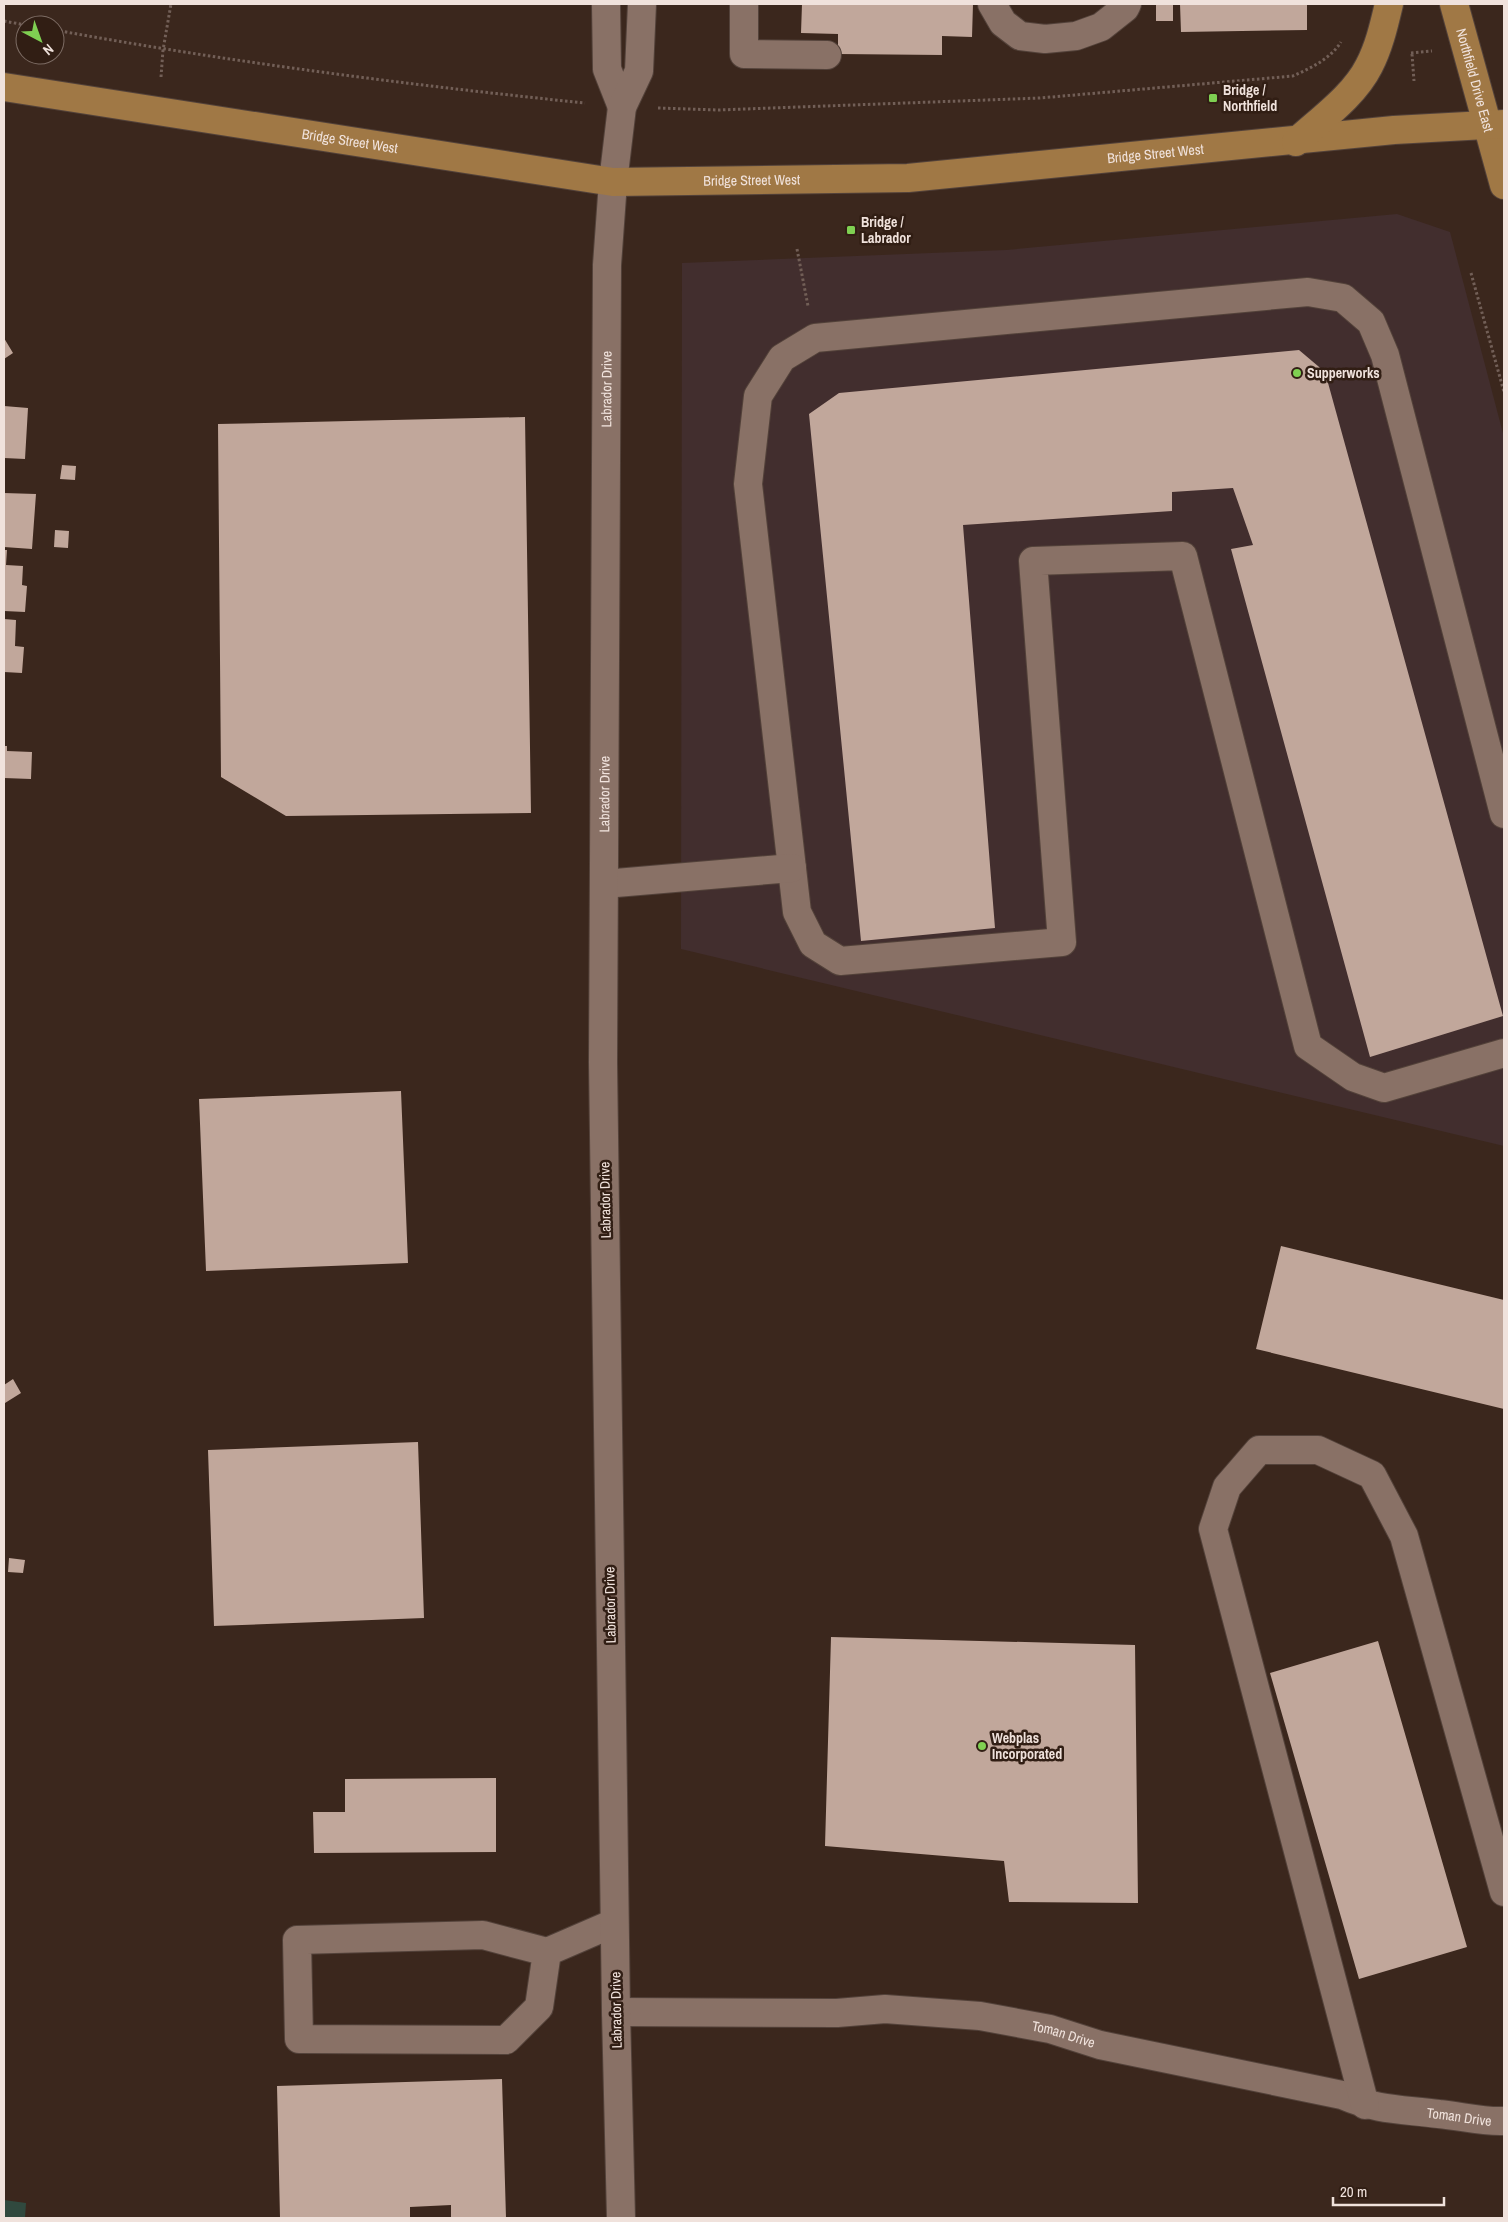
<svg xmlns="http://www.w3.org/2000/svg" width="1508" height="2222" viewBox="0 0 1508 2222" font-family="'Archivo Narrow',sans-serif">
<rect width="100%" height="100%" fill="#3b271d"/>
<!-- commercial -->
<path fill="#422e2e" d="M 1397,214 L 1450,232 L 1504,437 L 1504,1146 L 681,949 L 682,263 L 1006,250 Z"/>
<!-- green -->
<path fill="#30493e" d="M 4,2200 L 26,2203 L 25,2218 L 4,2218 Z"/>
<!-- building -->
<path fill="#c1a79b" d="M 802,4 L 973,4 L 972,37 L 942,36 L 942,55 L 838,54 L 838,34 L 801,33 Z
M 1156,4 L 1173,4 L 1173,21 L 1156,21 Z
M 1180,4 L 1307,4 L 1307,30 L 1181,32 Z
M 4,338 L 13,353 L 4,359 Z
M 1299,350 L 1325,372 L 1503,1016 L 1370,1057 L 1231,549 L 1253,545 L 1233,488 L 1172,492 L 1172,511 L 963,525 L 995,928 L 861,941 L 809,414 L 839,393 Z
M 4,406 L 28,408 L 25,459 L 4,458 Z
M 525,417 L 531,813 L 286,816 L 221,777 L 218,424 Z
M 62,465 L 76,466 L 75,480 L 60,479 Z
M 4,493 L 36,494 L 32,549 L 4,547 Z
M 55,530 L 69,531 L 68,548 L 54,547 Z
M 4,550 L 7,550 L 6,565 L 23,566 L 22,585 L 27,586 L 25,612 L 4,611 Z
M 4,619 L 16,620 L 15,646 L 24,647 L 22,673 L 4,672 Z
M 4,746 L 7,746 L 7,751 L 32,752 L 31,779 L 4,778 Z
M 401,1091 L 408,1263 L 206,1271 L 199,1099 Z
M 1281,1246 L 1504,1300 L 1504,1409 L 1256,1349 Z
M 13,1379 L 21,1393 L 5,1403 L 4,1385 Z
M 418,1442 L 424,1618 L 214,1626 L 208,1450 Z
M 9,1558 L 25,1560 L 23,1573 L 8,1572 Z
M 831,1637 L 1135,1645 L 1138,1903 L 1009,1902 L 1004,1861 L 825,1846 Z
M 1378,1641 L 1467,1947 L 1359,1979 L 1270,1673 Z
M 496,1778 L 496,1852 L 314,1853 L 313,1812 L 345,1812 L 345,1779 Z
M 502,2079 L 506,2218 L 451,2218 L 451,2205 L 410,2207 L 410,2218 L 280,2218 L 277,2086 Z"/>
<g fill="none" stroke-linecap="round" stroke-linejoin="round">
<!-- minor casing -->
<g stroke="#53423a" stroke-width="30">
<g id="minor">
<path d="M 606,4 L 607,69 L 622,107"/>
<path d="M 744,4 L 744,54 L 827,55"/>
<path d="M 992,4 L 1003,23 L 1020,36 L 1045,39 L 1076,36 L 1101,27 L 1125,8 L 1127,4"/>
<path d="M 1504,814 L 1385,355 L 1371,322 L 1343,298 L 1308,292 L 815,338 L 782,358 L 758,396 L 748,484 L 797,912 L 813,944 L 840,961 L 1062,942 L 1033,561 L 1183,556 L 1308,1046 L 1353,1077 L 1384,1088 L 1504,1053"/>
<path d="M 604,884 L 792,868"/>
<path d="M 547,1952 L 483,1935 L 297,1940 L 299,2039 L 506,2040 L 539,2007 L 547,1952 L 614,1923"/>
<path id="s1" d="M 616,2012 L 837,2013 L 885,2009 L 980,2016 L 1050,2029 L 1100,2045 L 1342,2095 C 1379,2111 1401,2109 1439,2114 C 1461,2116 1482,2122 1504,2121"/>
<path d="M 1365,2105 L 1213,1529 L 1227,1487 L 1259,1450 L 1318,1450 L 1372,1475 L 1404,1536 L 1504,1892"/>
<path id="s2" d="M 621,2218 L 616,2012 L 603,1062 L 607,265 L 613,182 L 622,107 L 639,71 L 642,4"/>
</g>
</g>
<!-- major casing -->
<g stroke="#53423a" stroke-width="30">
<g id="major">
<path id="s3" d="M 1454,4 L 1504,185"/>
<path id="s4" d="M 4,87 L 613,182 L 908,178 L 1394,130 L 1504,124"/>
<path d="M 1296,142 C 1321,119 1354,96 1369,66 C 1379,47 1384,25 1389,4"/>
</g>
</g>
<!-- path -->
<path stroke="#725f57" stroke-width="3" stroke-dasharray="2.5 2.5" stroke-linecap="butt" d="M 4,21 L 25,25
M 55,30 C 230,62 408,85 585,103
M 1411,53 L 1432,51
M 1412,54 L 1414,81
M 161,77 L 163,50 L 171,4
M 658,108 L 718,110 L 1040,98 L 1293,76 C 1311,68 1330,59 1341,42
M 797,249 L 808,306
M 1471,273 L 1504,392"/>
<!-- minor -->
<use href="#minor" stroke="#897166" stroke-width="28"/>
<!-- major -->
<use href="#major" stroke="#a07845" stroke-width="28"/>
</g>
<!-- markers -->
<g fill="#7fd052" stroke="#311e14" stroke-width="2">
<rect x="1208" y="93" width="10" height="10" rx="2.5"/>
<rect x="846" y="225" width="10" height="10" rx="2.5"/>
<circle cx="1297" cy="373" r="5"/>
<circle cx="982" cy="1746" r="5"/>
</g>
<g text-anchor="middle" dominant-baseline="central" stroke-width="5" stroke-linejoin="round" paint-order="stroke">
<!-- street labels -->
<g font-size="14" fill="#f0e2dc" stroke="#311e14">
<text stroke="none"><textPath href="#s3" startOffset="79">Northfield Drive East</textPath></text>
<text stroke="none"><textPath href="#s4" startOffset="350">Bridge Street West</textPath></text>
<text stroke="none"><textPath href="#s4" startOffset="1160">Bridge Street West</textPath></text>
<text stroke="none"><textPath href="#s4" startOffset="755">Bridge Street West</textPath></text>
<text stroke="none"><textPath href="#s2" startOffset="1829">Labrador Drive</textPath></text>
<text stroke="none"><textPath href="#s2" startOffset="1424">Labrador Drive</textPath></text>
<text transform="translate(605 1200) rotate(-91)">Labrador Drive</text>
<text transform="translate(610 1605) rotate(-91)">Labrador Drive</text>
<text transform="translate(616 2010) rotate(-91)">Labrador Drive</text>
<text stroke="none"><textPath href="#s1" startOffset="450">Toman Drive</textPath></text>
<text stroke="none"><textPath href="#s1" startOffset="855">Toman Drive</textPath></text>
</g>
<!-- poi labels -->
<g font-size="14" font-weight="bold" fill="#f0e2dc" stroke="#311e14" text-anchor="start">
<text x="1223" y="90">Bridge /<tspan x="1223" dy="16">Northfield</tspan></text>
<text x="861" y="222">Bridge /<tspan x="861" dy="16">Labrador</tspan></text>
<text x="1307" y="373">Supperworks</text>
<text x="992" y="1738">Webplas<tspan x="992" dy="16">Incorporated</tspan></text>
</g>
</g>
<!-- border -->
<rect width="1508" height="2222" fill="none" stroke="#f0e2dc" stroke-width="10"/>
<!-- north arrow -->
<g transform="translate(40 40) rotate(139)"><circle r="24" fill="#311e14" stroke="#7d6c64"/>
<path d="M0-4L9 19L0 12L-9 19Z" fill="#7fd052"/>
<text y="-8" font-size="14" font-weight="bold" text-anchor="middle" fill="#f0e2dc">N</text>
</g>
<!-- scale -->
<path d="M1333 2197v8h111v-8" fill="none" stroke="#f0e2dc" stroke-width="2.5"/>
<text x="1340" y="2197" font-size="15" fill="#f0e2dc" stroke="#311e14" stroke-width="4" paint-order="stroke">20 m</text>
</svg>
